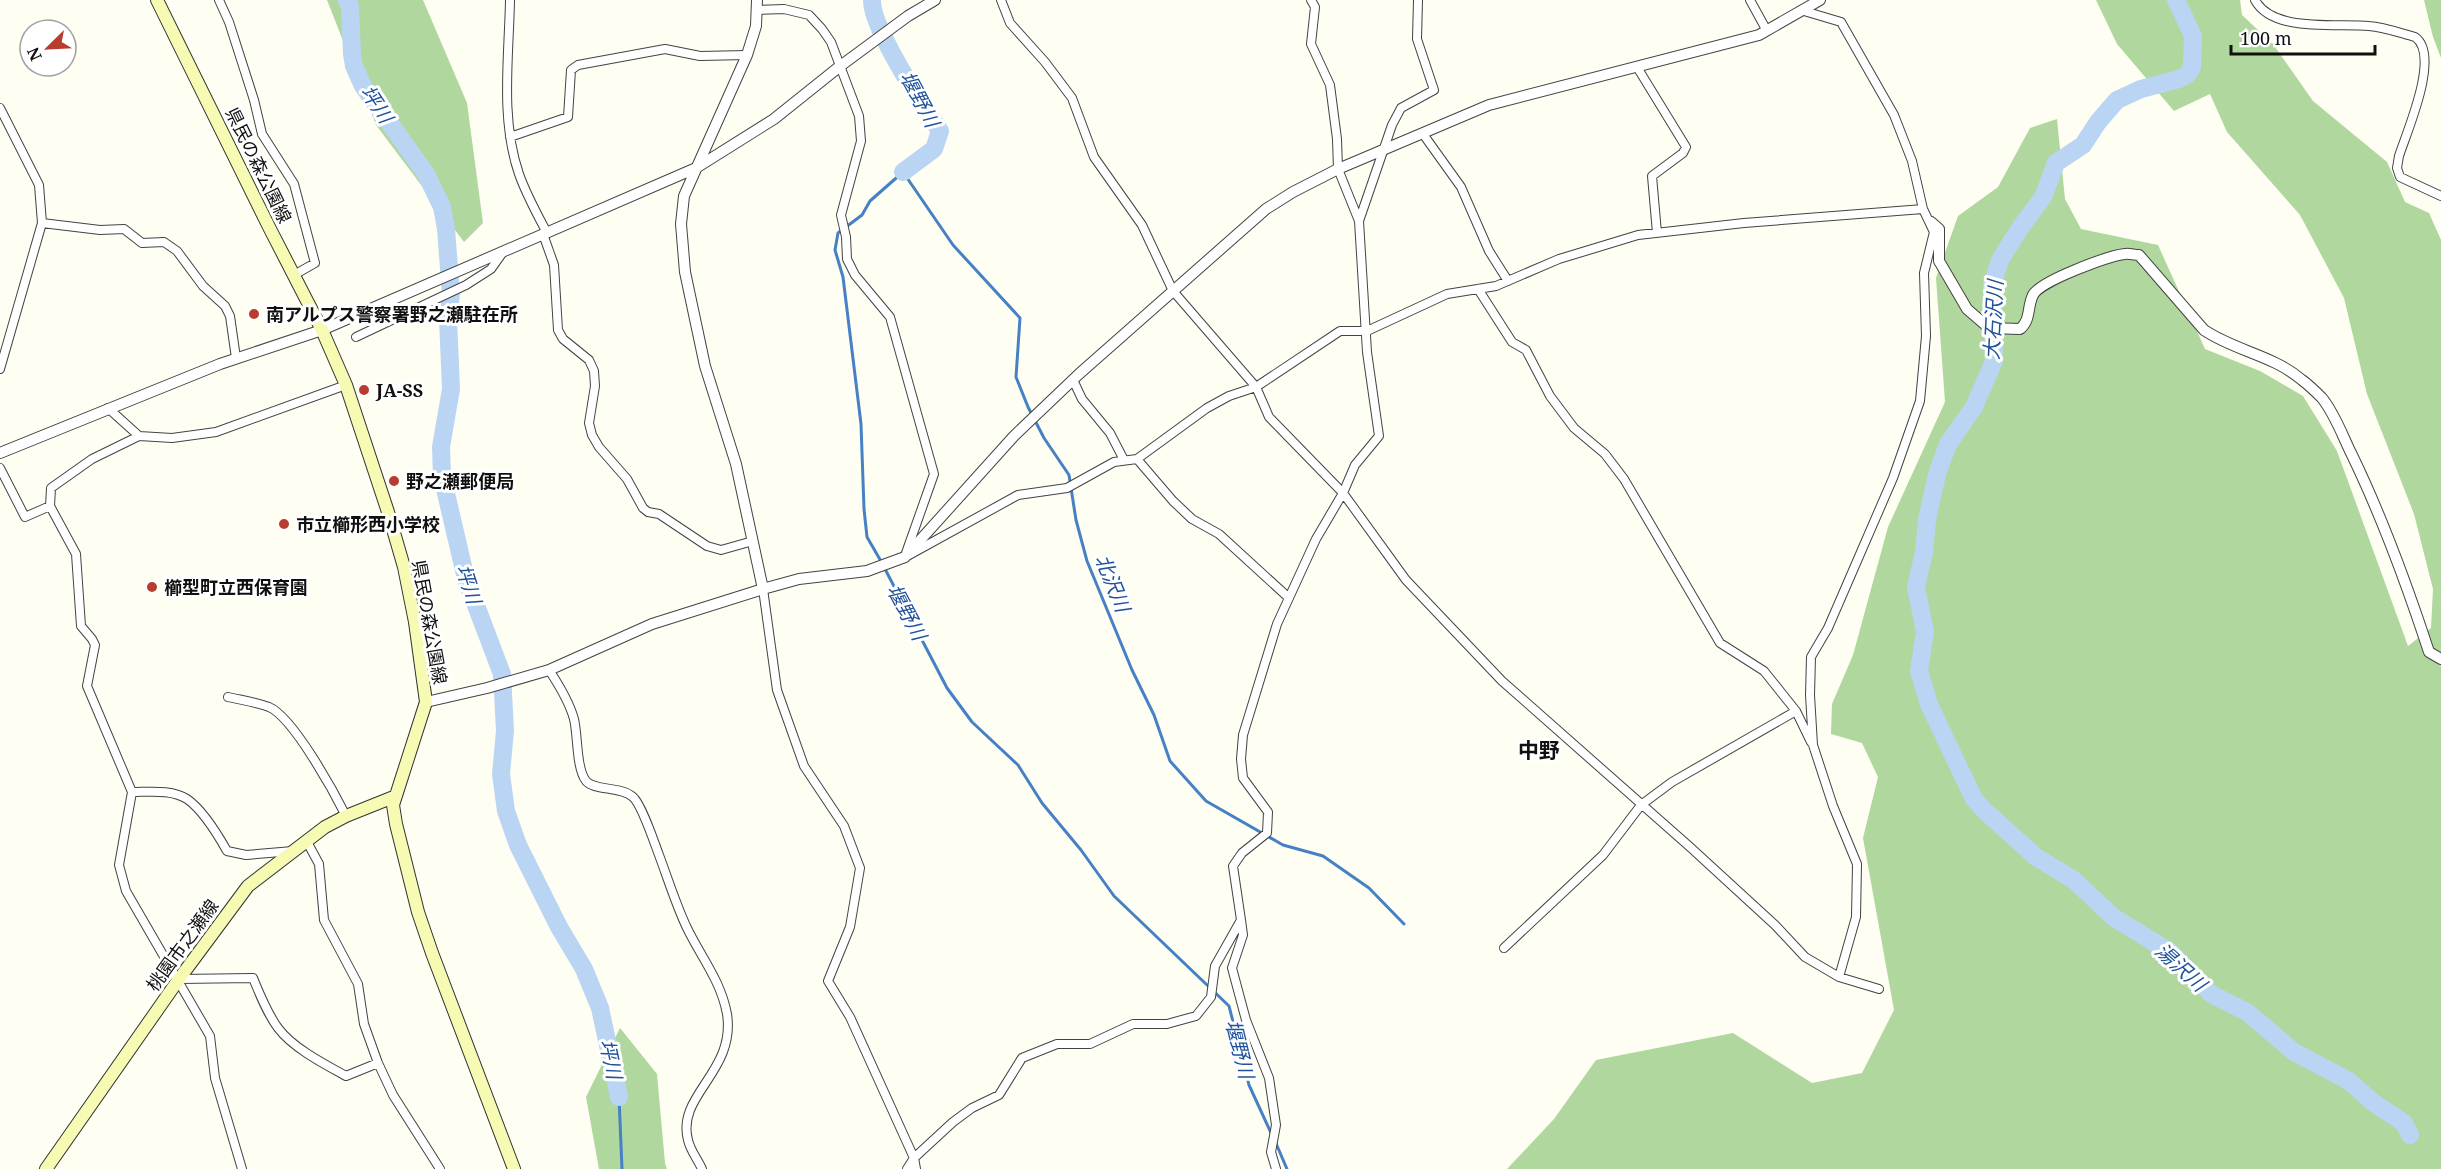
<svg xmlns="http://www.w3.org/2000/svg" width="2441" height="1169" viewBox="0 0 2441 1169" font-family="'Noto Serif','Noto Sans JP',serif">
<rect width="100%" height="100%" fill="#fefef3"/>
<!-- forest -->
<path fill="#afd79e" d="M 327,0 L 423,0 L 467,103 L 483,223 L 464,242 L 376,125 Z
M 2096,0 L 2240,0 L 2242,15 L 2273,44 L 2313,101 L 2387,162 L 2405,202 L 2429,213 L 2441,240 L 2441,1169 L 1507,1169 L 1554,1119 L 1596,1060 L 1733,1033 L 1812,1083 L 1862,1073 L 1894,1010 L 1863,838 L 1878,777 L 1862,743 L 1831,734 L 1832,704 L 1853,655 L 1888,527 L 1945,402 L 1936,278 L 1958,216 L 1998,187 L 2030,128 L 2057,119 L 2065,199 L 2081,229 L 2158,245 L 2205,349 L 2260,371 L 2303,396 L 2337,451 L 2408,646 L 2431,628 L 2433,589 L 2414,514 L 2367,394 L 2344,298 L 2300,215 L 2227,132 L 2210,94 L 2174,111 L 2117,44 Z
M 2424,0 L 2441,0 L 2441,58 L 2433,37 Z
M 620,1028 L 657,1074 L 665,1163 L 667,1169 L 599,1169 L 586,1097 Z"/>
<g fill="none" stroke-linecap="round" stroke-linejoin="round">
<!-- stream -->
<path stroke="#4680c5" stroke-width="3" d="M 882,563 L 867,537 L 864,509 L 861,424 L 843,277 L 835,250 L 838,233 L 862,215 L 870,201 L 903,172 L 953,245 L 1020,318 L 1016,377 L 1028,407 L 1044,438 L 1069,475 L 1076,520 L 1087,561 L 1132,670 L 1154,715 L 1170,761 L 1206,801 L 1283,845 L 1323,856 L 1369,888 L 1404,924
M 885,569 L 947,688 L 972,722 L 1018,765 L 1042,803 L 1081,850 L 1114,896 L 1229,1006 L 1249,1085 L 1272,1135
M 619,1097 L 622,1169
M 1275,1141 L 1287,1169"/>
<!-- river -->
<path stroke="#bad5f3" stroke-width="18" d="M 347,0 L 350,7 L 352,54 L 354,66 L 363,86 L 426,174 L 442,207 L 446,229 L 451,294 L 448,319 L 451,389 L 441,447 L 442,476 L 466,579 L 502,674 L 505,731 L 501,774 L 506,811 L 518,845 L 559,927 L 584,969 L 600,1008 L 619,1097
M 872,0 C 871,27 923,106 940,131 L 934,149 L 903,172
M 2176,0 L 2193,36 L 2192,67 L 2187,75 L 2179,79 L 2141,89 L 2117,100 L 2098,122 L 2083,145 L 2056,163 L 2043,197 L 2020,228 L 2000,260 L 1992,285 L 1994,361 L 1974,407 L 1948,444 L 1937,474 L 1927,520 L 1924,552 L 1916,587 L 1925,632 L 1919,671 L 1929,704 L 1943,734 L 1974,799 L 1986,812 L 2036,857 L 2074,880 L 2113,917 L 2170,952 L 2211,994 L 2247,1012 L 2294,1052 L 2349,1081 L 2374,1103 L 2404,1123 L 2410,1135"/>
<!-- minor casing -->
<g stroke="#434343" stroke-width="10">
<path id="minor" d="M 219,0 L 229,22 L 254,100 L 262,134 L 294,184 L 315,263 L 294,275
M 510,0 C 509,57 500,119 519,174 C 526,194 537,214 547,233
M 1001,0 L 1010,23 L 1045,62 L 1072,98 L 1094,157 L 1142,225 L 1173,291 L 1256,387 L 1269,417 L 1343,493 L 1406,580 L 1502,681 L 1690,847 L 1775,925 L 1805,957 L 1839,977 L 1879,989
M 1311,0 L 1315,7 L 1311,44 L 1330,85 L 1337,139 L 1338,169 L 1359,221
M 1750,0 L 1767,31
M 2255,0 C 2273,33 2336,23 2369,26 C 2384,27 2400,33 2415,37 C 2441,55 2407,131 2399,156 L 2397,168 L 2400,177 L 2441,196
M 758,10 L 784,9 L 809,15 L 822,29 L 831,42 L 859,116 L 861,141 L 841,215 L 846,237 L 847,259 L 855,275 L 890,317 L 934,474 L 906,553
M 1804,11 L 1841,22 L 1894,115 L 1912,161 L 1923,209 L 1934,232 L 1924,273 L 1926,336 L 1920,401 L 1893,478 L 1828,628 L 1811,657 L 1810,695 L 1813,745 L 1833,806 L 1857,864 L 1856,917 L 1839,977
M 1637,67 L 1686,147 L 1683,153 L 1652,176 L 1657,233
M 0,108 L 39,185 L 42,223 L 0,369
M 1423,134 L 1461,187 L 1489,251 L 1508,281
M 510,137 L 568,117 L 571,70 L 578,65 L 665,49 L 700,56 L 747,55
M 42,223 L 100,230 L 124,229 L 142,243 L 164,242 L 177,251 L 203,286 L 225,306 L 230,316 L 236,358
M 543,234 L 554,265 L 558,330 L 563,339 L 589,360 L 594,371 L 595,386 L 589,423 L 592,435 L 599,447 L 627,479 L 643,508 L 648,512 L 659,514 L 707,546 L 721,550 L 753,541
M 1478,289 L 1512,342 L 1526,350 L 1550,396 L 1574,428 L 1605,454 L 1624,479 L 1720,643 L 1764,671 L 1796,711
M 356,337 L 466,285 L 491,269 L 503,252
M 1073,380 L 1082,399 L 1110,433 L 1124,460
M 108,408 L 139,436 L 172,438 L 216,432 L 346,385
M 139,436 L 92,459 L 51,488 L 50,506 L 76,554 L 81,626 L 92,639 L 95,645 L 87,686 L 132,792 L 119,865 L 126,891 L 210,1036 L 215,1078 L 242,1169
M 1137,459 L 1173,501 L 1192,519 L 1219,534 L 1289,598
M 0,468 L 25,517 L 50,506
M 909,555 L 1018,495 L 1067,488 L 1114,462 L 1137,459 L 1207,408 L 1229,396 L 1256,387 L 1340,331 L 1367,331 L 1447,294 L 1496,286 L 1559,259 L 1638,235 L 1744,223 L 1923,209
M 763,589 L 777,690 L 804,766 L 844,826 L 860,868 L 850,927 L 828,981 L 850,1017 L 914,1158 L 916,1169
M 549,670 C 559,685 569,701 574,719 C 578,735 576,768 586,781 C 594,791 621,786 633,797 C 642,805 654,842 659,855 C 668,879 676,905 687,928 C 701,957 721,981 727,1014 C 736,1072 676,1095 688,1140 C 690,1150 698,1160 702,1169
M 228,697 C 241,700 256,702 269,707 C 293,717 334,792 346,816
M 132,792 C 149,792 172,789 187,799 C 203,810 218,835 227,851 L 246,855 L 293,851
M 306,840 L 319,864 L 324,920 L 358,984 L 364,1024 L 378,1063 L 393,1095 L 440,1169
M 1241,920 L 1243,935 L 1232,968 L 1246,1020 L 1269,1078 L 1276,1125 L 1271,1152 L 1276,1169
M 1504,948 L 1603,855 L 1641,805 L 1672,782 L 1796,711 L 1811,742
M 179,979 L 253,978 C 260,995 267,1013 278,1028 C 293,1048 324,1064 346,1076 L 378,1063
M 907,1169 L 914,1158 L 953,1122 L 972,1108 L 999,1095 L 1022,1058 L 1057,1044 L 1090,1044 L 1133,1024 L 1167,1024 L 1196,1016 L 1211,997 L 1215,966 L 1241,920 L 1233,866 L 1242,853 L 1267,833 L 1268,812 L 1243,778 L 1241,759 L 1243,735 L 1277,624 L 1316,539 L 1343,493 L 1355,465 L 1379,436 L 1367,352 L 1359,221 L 1392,125 L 1401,108 L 1434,90 L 1417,39 L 1418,0"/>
</g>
<!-- tertiary casing -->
<g stroke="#434343" stroke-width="12">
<path id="tertiary" d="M 757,0 L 756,26 L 747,55 L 684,196 L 681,224 L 685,272 L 705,366 L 736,464 L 763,589
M 1931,222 L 1939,229 L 1939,261 L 1967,309 L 1989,328 L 2020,329 C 2031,320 2027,307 2033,295 C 2040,281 2108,256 2125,254 C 2129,253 2134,255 2139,255 L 2204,330 C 2235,351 2273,355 2302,380 C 2309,385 2316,392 2322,398 C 2335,414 2343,437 2352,455 C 2383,519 2407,585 2429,652 L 2441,659
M 0,453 L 220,364 L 322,330 L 696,168 L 774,119 L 839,67 L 908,16 L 935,0
M 426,702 L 487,688 L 549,670 L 652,624 L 763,589 L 799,579 L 867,571 L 905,557 L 1014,436 L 1079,374 L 1266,209 L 1293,192 L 1338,169 L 1489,105 L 1759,35 L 1820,0"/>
</g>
<!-- secondary casing -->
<g stroke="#323232" stroke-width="14">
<path id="secondary" d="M 157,0 L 269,227 L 322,330 L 346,385 L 388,512 L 404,567 L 415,622 L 426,702 L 393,805 L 396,824 L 418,912 L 432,953 L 514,1169
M 46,1169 L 179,979 L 248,886 L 325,827 L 346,816 L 396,796"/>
</g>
<!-- minor -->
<use href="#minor" stroke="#fff" stroke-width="8"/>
<!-- tertiary -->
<use href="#tertiary" stroke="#fff" stroke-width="10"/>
<!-- secondary -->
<use href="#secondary" stroke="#f7fab2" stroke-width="12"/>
</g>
<!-- markers -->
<g fill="#b83d2f" stroke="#fff" stroke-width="2">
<circle cx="254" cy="314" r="6"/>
<circle cx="364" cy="390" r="6"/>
<circle cx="394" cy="481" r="6"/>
<circle cx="284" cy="524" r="6"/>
<circle cx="152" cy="587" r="6"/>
</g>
<g text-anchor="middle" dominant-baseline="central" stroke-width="6" stroke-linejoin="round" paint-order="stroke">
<!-- street labels -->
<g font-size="18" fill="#101010" stroke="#fff">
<text transform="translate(259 165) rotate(64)">県民の森公園線</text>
<text transform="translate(430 622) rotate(80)">県民の森公園線</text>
<text transform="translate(182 945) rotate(-54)">桃園市之瀬線</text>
</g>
<!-- poi labels -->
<g font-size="18" font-weight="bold" fill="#101010" stroke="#fff" text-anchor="start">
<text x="266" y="314">南アルプス警察署野之瀬駐在所</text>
<text x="376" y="390">JA-SS</text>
<text x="406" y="481">野之瀬郵便局</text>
<text x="296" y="524">市立櫛形西小学校</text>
<text x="164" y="587">櫛型町立西保育園</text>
</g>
<!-- water labels -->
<g font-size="20" font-style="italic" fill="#20539b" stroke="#fff">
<text transform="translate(920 99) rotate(62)">堰野川</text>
<text transform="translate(377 104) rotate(56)">坪川</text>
<text transform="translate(1993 320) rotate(-87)">大石沢川</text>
<text transform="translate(1113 583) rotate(68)">北沢川</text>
<text transform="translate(469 584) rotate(72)">坪川</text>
<text transform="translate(907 612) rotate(62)">堰野川</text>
<text transform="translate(2181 967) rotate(42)">湯沢川</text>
<text transform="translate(1240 1049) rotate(76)">堰野川</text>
<text transform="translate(611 1059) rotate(78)">坪川</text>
</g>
<!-- quarter labels -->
<g font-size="21" font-weight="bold" fill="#101010" stroke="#fff">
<text x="1539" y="750">中野</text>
</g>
</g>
<!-- north arrow -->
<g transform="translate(48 48) rotate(246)"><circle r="28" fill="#ffffff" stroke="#9f9f9f" stroke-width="1.5"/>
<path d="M0-4.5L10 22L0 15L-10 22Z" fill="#b83d2f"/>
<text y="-9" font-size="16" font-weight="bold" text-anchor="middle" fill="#101010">N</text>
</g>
<!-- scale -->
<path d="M2231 45v9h144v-9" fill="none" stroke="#101010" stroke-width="3"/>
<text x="2240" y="45" font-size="18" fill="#101010" stroke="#ffffff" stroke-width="4.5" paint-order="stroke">100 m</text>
</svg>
